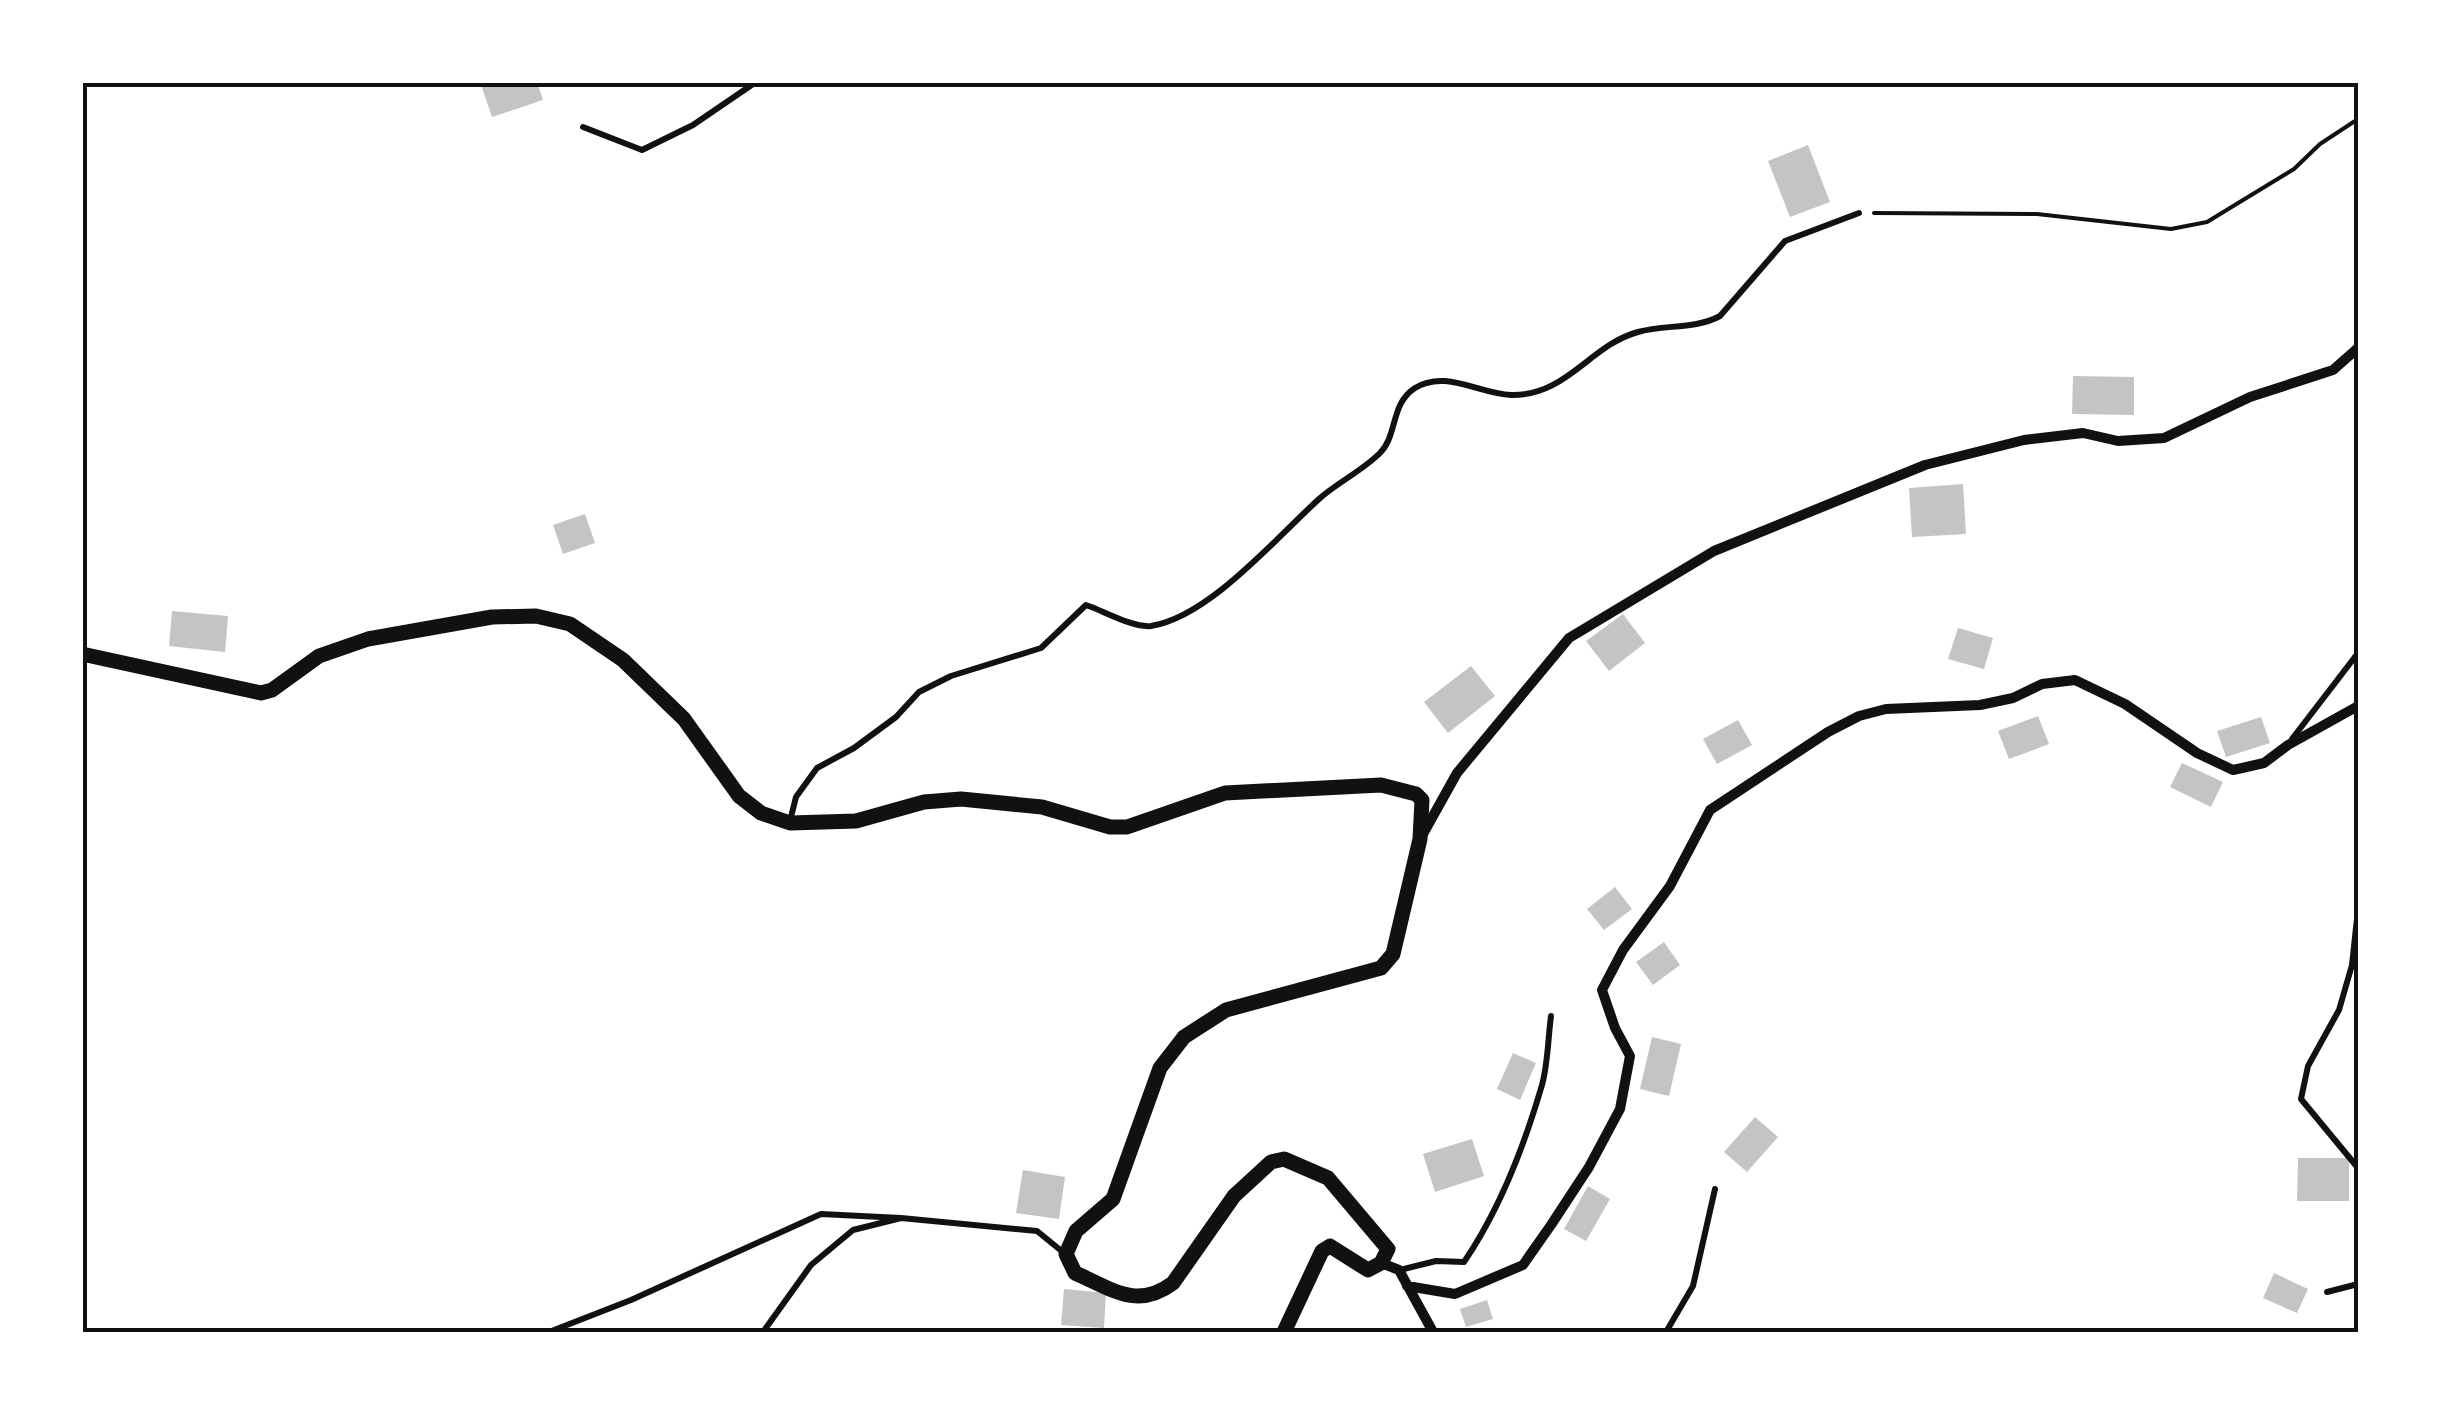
<svg xmlns="http://www.w3.org/2000/svg" width="2441" height="1415" viewBox="0 0 2441 1415" font-family="Montserrat,sans-serif">
<rect width="100%" height="100%" fill="#fff"/>
<!-- building -->
<path fill="#c4c4c4" d="M 480,82 L 537,82 L 543,100 L 492,117 Z
M 1808,145 L 1830,202 L 1790,217 L 1768,161 Z
M 2073,376 L 2134,377 L 2134,415 L 2072,414 Z
M 1963,484 L 1966,534 L 1912,537 L 1909,488 Z
M 585,514 L 595,543 L 563,554 L 553,525 Z
M 172,611 L 228,616 L 225,652 L 169,646 Z
M 1623,614 L 1645,643 L 1609,671 L 1586,641 Z
M 1958,628 L 1993,638 L 1984,669 L 1948,659 Z
M 1471,666 L 1495,696 L 1448,733 L 1424,702 Z
M 2038,716 L 2049,744 L 2009,759 L 1998,731 Z
M 2261,717 L 2270,743 L 2226,757 L 2217,731 Z
M 1738,720 L 1752,745 L 1717,764 L 1703,739 Z
M 2182,763 L 2223,782 L 2211,807 L 2170,787 Z
M 1615,887 L 1632,909 L 1604,930 L 1587,909 Z
M 1664,942 L 1680,965 L 1653,985 L 1636,962 Z
M 1652,1037 L 1681,1044 L 1669,1096 L 1640,1089 Z
M 1513,1053 L 1536,1063 L 1520,1100 L 1497,1089 Z
M 1755,1117 L 1778,1137 L 1747,1172 L 1724,1152 Z
M 1472,1139 L 1484,1176 L 1435,1192 L 1423,1154 Z
M 2298,1158 L 2349,1158 L 2349,1201 L 2297,1201 Z
M 1023,1170 L 1065,1177 L 1059,1219 L 1016,1213 Z
M 1588,1186 L 1610,1199 L 1586,1241 L 1564,1229 Z
M 2274,1273 L 2308,1289 L 2297,1313 L 2263,1298 Z
M 1064,1289 L 1106,1293 L 1104,1328 L 1061,1325 Z
M 1487,1300 L 1493,1319 L 1466,1327 L 1460,1309 Z"/>
<g fill="none" stroke-linecap="round" stroke-linejoin="round">
<!-- path -->
<path stroke="#111" stroke-width="4" d="M 1874,213 L 2037,214 L 2171,229 L 2207,222 L 2294,169 L 2320,144 L 2358,119"/>
<!-- service -->
<path stroke="#111" stroke-width="6" d="M 583,127 L 642,150 L 693,125 L 756,82
M 2292,739 L 2358,653
M 790,821 L 796,797 L 817,768 L 854,748 L 896,717 L 919,692 L 951,676 L 1041,648 L 1086,605 C 1104,611 1133,628 1151,626 C 1209,617 1276,538 1319,499 C 1338,482 1362,471 1380,453 C 1398,435 1390,404 1415,388 C 1445,369 1479,394 1511,395 C 1567,396 1590,345 1638,332 C 1665,324 1694,330 1720,316 L 1785,241 L 1859,213
M 2358,909 L 2352,965 L 2339,1010 L 2308,1066 L 2301,1099 L 2358,1168
M 1400,1270 L 1436,1261 L 1464,1262 C 1500,1209 1524,1147 1542,1085 C 1548,1063 1548,1038 1551,1016
M 2327,1292 L 2358,1284
M 549,1332 L 631,1300 L 821,1214 L 901,1218
M 763,1332 L 811,1265 L 853,1230 L 901,1218 L 1037,1231 L 1064,1253
M 1666,1332 L 1693,1286 L 1715,1189"/>
<!-- minor -->
<path stroke="#111" stroke-width="10" d="M 1423,834 L 1457,773 L 1569,638 L 1714,551 L 1925,465 L 2024,440 L 2083,433 L 2118,441 L 2164,438 L 2250,397 L 2333,370 L 2358,348
M 1381,1263 L 1399,1270 L 1433,1332
M 1407,1286 L 1455,1294 L 1523,1265 L 1551,1225 L 1589,1167 L 1620,1109 L 1630,1056 L 1615,1028 L 1602,990 L 1623,950 L 1670,886 L 1710,810 L 1828,732 L 1859,716 L 1886,709 L 1980,705 L 2013,698 L 2042,684 L 2075,680 L 2125,704 L 2197,753 L 2233,770 L 2264,763 L 2288,745 L 2358,706"/>
<!-- tertiary -->
<path stroke="#111" stroke-width="15" d="M 82,654 L 261,693 L 272,690 L 319,656 L 368,639 L 492,617 L 536,616 L 570,624 L 623,660 L 684,719 L 739,796 L 761,813 L 790,823 L 856,821 L 924,802 L 961,799 L 1042,807 L 1110,827 L 1127,827 L 1225,793 L 1381,785 L 1416,794 L 1422,800 L 1420,839 L 1393,954 L 1381,968 L 1226,1010 L 1184,1037 L 1160,1068 L 1113,1199 L 1076,1231 L 1066,1254 L 1075,1273 C 1112,1289 1137,1310 1173,1283 L 1234,1196 L 1271,1162 L 1284,1159 L 1328,1178 L 1388,1249 L 1381,1263 L 1368,1270 L 1330,1246 L 1322,1251 L 1284,1332"/>
</g>
<!-- border -->
<rect width="2441" height="1415" fill="none" stroke="#ffffff" stroke-width="170"/>
<rect x="85" y="85" width="2271" height="1245" fill="none" stroke="#111" stroke-width="4"/>
</svg>
